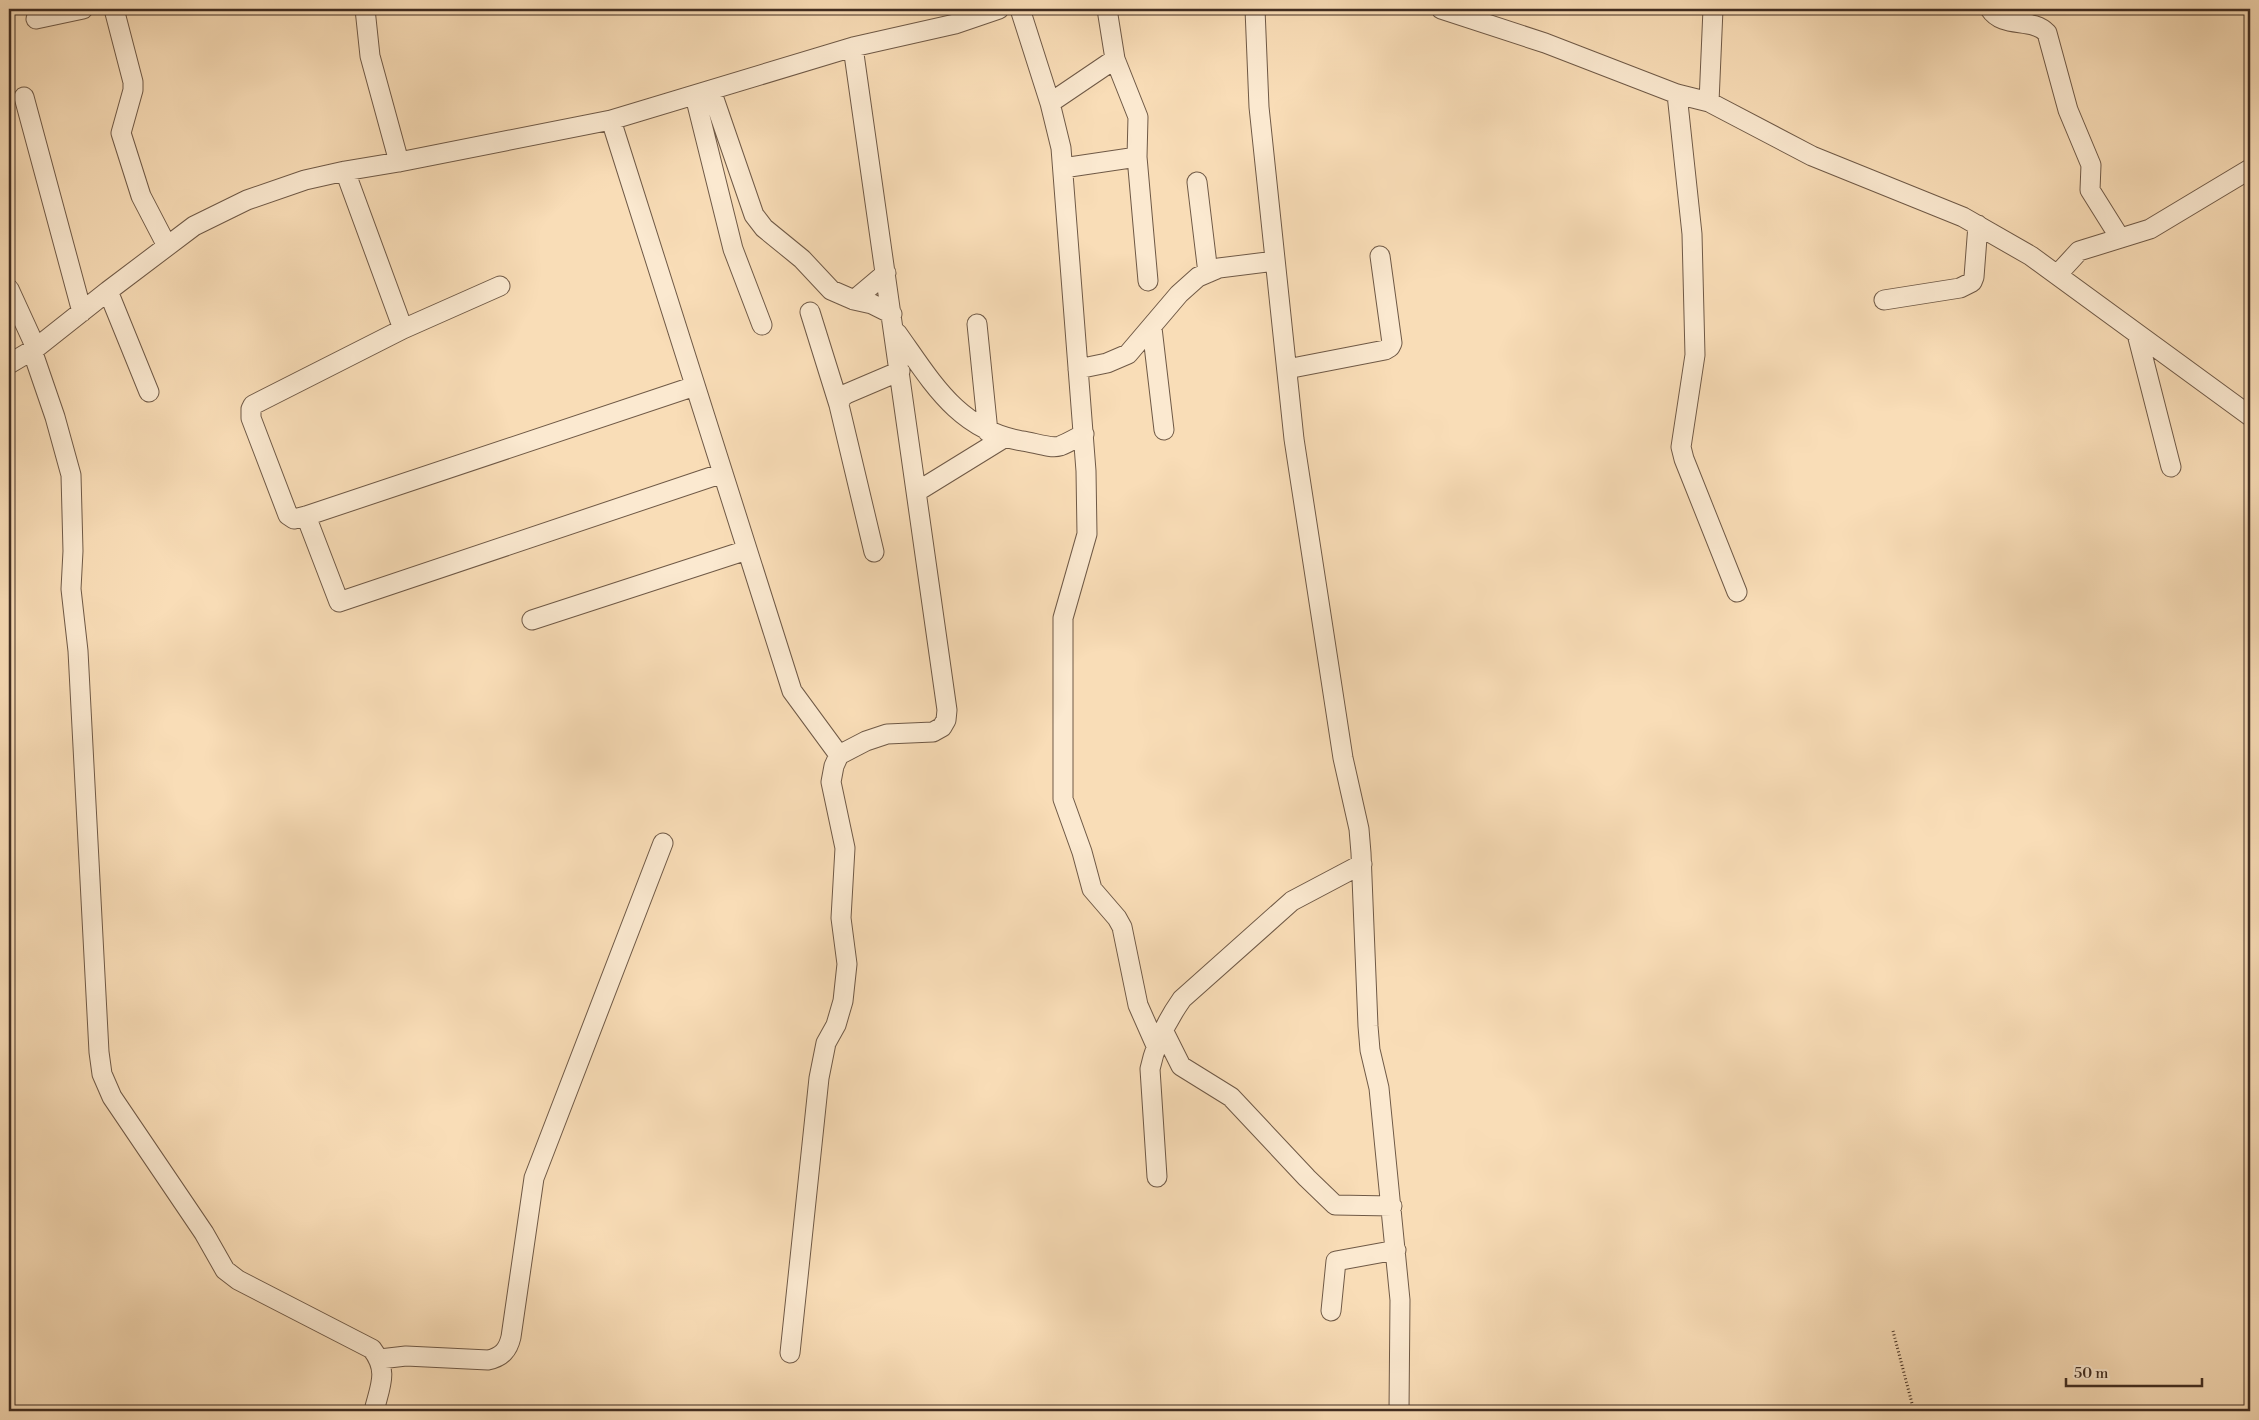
<svg xmlns="http://www.w3.org/2000/svg" width="2259" height="1420" viewBox="0 0 2259 1420" font-family="'Libre Bodoni',serif">
<rect width="100%" height="100%" fill="#f9ddb7"/>
<filter id="stains"><feTurbulence type="fractalNoise" baseFrequency=".004" numOctaves="4"/><feColorMatrix values="0 0 0 0 .2 0 0 0 0 .09 0 0 0 0 .02 0 0 0 .5 -.17"/></filter>
<radialGradient id="worn" r=".72"><stop offset=".6" stop-color="#630" stop-opacity="0"/><stop offset="1" stop-color="#630" stop-opacity=".3"/></radialGradient>
<g fill="none" stroke-linecap="round" stroke-linejoin="round">
<!-- minor casing -->
<g stroke="#6f5946" stroke-width="21">
<path id="minor" d="M 114,9 L 133,82 L 133,90 L 121,133 L 141,196 L 167,246
M 365,9 L 370,56 L 399,162
M 1020,9 L 1050,103 L 1061,148 L 1086,471 L 1087,534 L 1063,618 L 1063,799 L 1082,852 L 1092,889 L 1117,918 L 1122,927 L 1138,1005 L 1157,1048
M 1107,9 L 1115,59 L 1138,117 L 1137,157 L 1148,281
M 1255,9 L 1259,107 L 1294,439 L 1343,758 L 1359,829 L 1361,853 L 1368,1026 L 1370,1050 L 1379,1088 L 1400,1300 L 1399,1411
M 1441,9 L 1545,43 L 1677,94 L 1709,102 L 1812,156 L 1963,217 L 2031,256 L 2250,416
M 1990,9 C 2003,29 2032,17 2047,33 L 2068,110 L 2091,165 L 2090,190 L 2120,238
M 36,19 L 83,9
M 711,90 L 754,215 L 764,228 L 802,259 L 831,290 L 854,300 L 872,304 L 892,314
M 1677,94 L 1692,234 L 1695,355 L 1681,447 L 1684,459 L 1737,592
M 695,96 L 733,249 L 762,325
M 24,97 L 82,312
M 1709,102 L 1713,9
M 1050,103 L 1115,59
M 611,120 L 792,691 L 839,755
M 1063,168 L 1137,157
M 345,171 L 403,329
M 1197,182 L 1208,273
M 2057,275 L 2079,251 L 2150,229 L 2250,169
M 500,286 L 403,329 L 253,405 L 251,409 L 251,418 L 288,515 L 294,519 L 306,516 L 695,386
M 9,289 L 36,348
M 108,291 L 149,392
M 854,300 L 886,273
M 1884,300 L 1960,288 L 1972,282 L 1974,277 L 1978,225
M 810,312 L 839,405
M 977,324 L 988,432
M 1152,328 L 1164,430
M 897,333 C 932,382 958,430 1022,441 C 1033,442 1050,449 1060,446 C 1068,443 1076,438 1084,434
M 2137,334 L 2171,467
M 32,350 L 55,417 L 71,475 L 73,551 L 71,589 L 78,651 L 99,1052 L 102,1074 L 112,1097 L 204,1233 L 225,1270 L 238,1280 L 372,1349 C 389,1371 380,1386 374,1411
M 9,364 L 36,348 L 108,291 L 194,226 L 247,200 L 305,180 L 345,171 L 399,162 L 611,120 L 853,47 L 955,24 L 999,9
M 1078,369 L 1107,363 L 1128,354 L 1179,294 L 1198,277 L 1219,268 L 1275,261
M 1287,369 L 1385,350 L 1390,347 L 1392,343 L 1380,256
M 918,491 L 1004,438
M 306,516 L 339,602 L 723,473
M 874,552 L 839,405 L 841,398 L 846,394 L 900,371
M 532,620 L 747,550
M 1164,1032 L 1181,1066 L 1231,1097 L 1307,1178 L 1335,1205 L 1392,1206
M 1157,1177 L 1150,1069 C 1155,1045 1168,1019 1182,999 L 1292,901 L 1362,864
M 1331,1311 L 1336,1261 L 1396,1250
M 790,1353 L 819,1078 L 826,1043 L 836,1025 L 843,1001 L 847,964 L 841,918 L 845,848 L 831,782 L 834,766 L 839,755 L 866,741 L 887,734 L 933,732 L 942,727 L 946,720 L 947,710 L 853,47
M 380,1359 L 406,1356 L 488,1360 C 502,1357 508,1350 511,1337 L 534,1178 L 663,843"/>
</g>
<!-- path -->
<path stroke="#412d21" stroke-width="3" stroke-dasharray="1 2.5" stroke-linecap="butt" d="M 1893,1331 L 1914,1411"/>
<!-- minor -->
<use href="#minor" stroke="#fbe9d0" stroke-width="19"/>
</g>
<!-- margin -->
<rect width="2259" height="1420" fill="none" stroke="#f9ddb7" stroke-width="30"/>
<rect x="10" y="10" width="2239" height="1400" fill="none" stroke="#412d21" stroke-width="2.5"/>
<rect x="15" y="15" width="2229" height="1390" fill="none" stroke="#412d21"/>
<!-- scale -->
<path d="M2066 1378v8h136v-8" fill="none" stroke="#412d21" stroke-width="2.5"/>
<text x="2074" y="1378" font-size="15" fill="#412d21" stroke="#fbe9d0" stroke-width="4" paint-order="stroke">50 m</text>
<rect width="100%" height="100%" filter="url(#stains)"/>
<rect width="100%" height="100%" fill="url(#worn)"/>
</svg>
